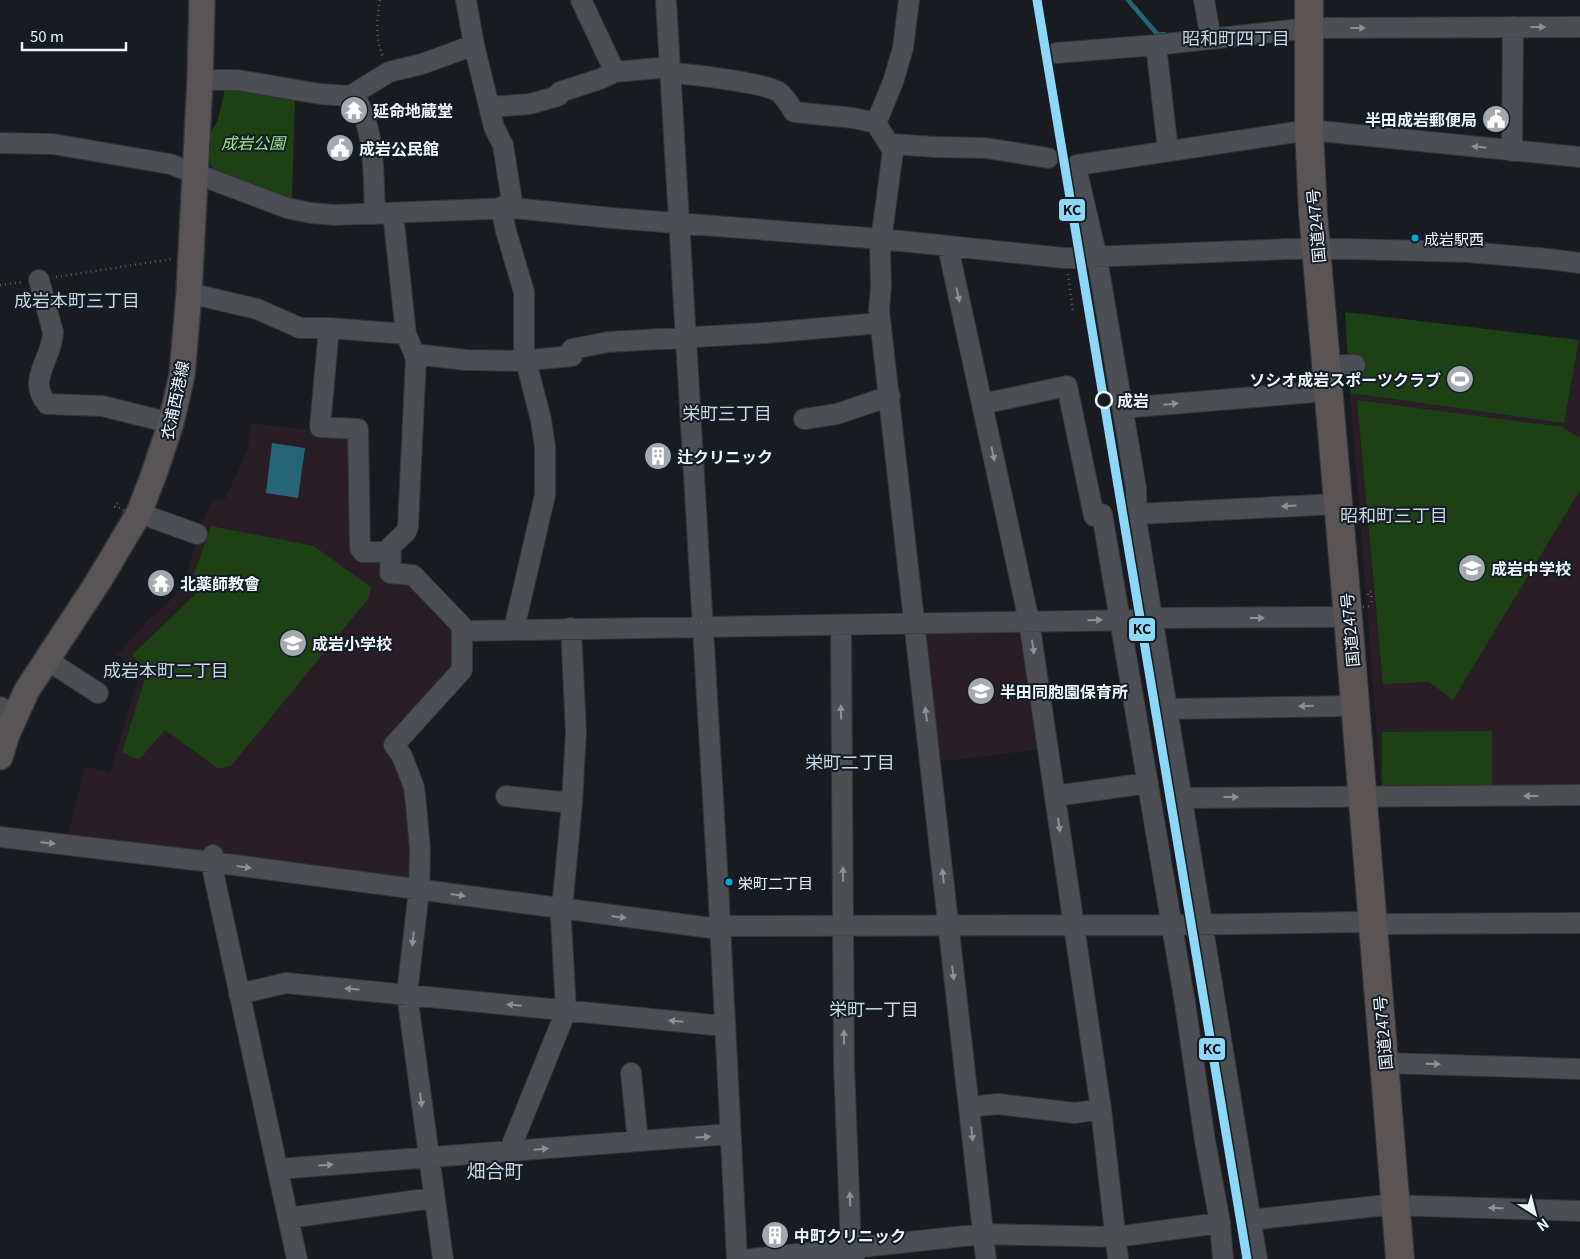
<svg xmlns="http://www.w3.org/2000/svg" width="1580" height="1259" viewBox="0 0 1580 1259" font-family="Georgia,'Noto Sans JP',serif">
<rect width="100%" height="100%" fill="#181c21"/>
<!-- education -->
<path fill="#291d26" d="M 1579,340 L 1580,340 L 1580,787 L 1381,788 L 1350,393 L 1564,423 Z
M 251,423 L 318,431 L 355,432 L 356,549 L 387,557 L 413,580 L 453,622 L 457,670 L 387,746 L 410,786 L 415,884 L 68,834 L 85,766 L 110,773 L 140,673 L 117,655 L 149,619 L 168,603 L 185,584 L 197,534 L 212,500 L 225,499 L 248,449 Z
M 1022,629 L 1041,749 L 937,762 L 922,633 Z"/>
<!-- green -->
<path fill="#1d4014" d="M 226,85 L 295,94 L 292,199 L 216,173 L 210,164 L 211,132 L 218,120 Z
M 1345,312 L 1579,340 L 1564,423 L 1350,393 Z
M 1357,400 L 1562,427 L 1580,438 L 1580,490 L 1453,700 L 1429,682 L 1383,684 Z
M 211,526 L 314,546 L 371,587 L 369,598 L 231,766 L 219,769 L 165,730 L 139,760 L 122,752 L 148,669 L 132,655 L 204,586 L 194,574 Z
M 1492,731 L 1492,785 L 1382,787 L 1382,732 Z"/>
<!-- water -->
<path fill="#266477" d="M 272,443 L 305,448 L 298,498 L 266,493 Z"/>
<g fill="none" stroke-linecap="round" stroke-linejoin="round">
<!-- stream -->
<path stroke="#266477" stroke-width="4.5" d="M 1128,0 L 1158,35 L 1164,34"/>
<!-- minor casing -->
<g stroke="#323539" stroke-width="22">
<path id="minor" d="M 466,0 L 474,45 L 494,127 L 503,145 L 513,208
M 581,0 L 615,72
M 666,0 L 718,884 L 737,1259
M 909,0 L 903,48 L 893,82 L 876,123 L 893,151 L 880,248 L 881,286 L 879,310 L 986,1259
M 1204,0 L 1211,39
M 1156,45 L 1168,151
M 1056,53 L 1156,45 L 1309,28 L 1580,27
M 671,73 C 689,74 769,83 780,93 C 786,98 790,106 794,112 L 853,118 L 876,123
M 200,80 L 238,80 L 320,94 L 350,96 L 389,72 L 422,64 L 474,45
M 353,94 C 376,127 373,175 375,214
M 490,107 L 530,104 L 558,96 L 560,92 L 600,79 L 615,72 L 670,67
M 0,143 L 53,144 L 170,164 L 287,208 L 311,213 L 335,215 L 513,208 L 612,218 L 882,239 L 1064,258 L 1288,249 L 1348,249 L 1467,252 L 1549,259 L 1580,263
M 890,144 L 936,147 L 986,148 L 1048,158
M 1512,151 L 1513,27
M 501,207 L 506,231 L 524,292 L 524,353 L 541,420 L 545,447 L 545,495 L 514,629
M 393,213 L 406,334 L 416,358 L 408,527 L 406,532 L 391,546 L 390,573 L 413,575 L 461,625 L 462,631 L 462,670 L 394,745 L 402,756 L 414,787 L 416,804 L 420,850 L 419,890 L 407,994 L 443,1259
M 948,247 L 1029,621 L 1101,1109 L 1118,1259
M 39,280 L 53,332 C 53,358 26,379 47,404 L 102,406 L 171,423
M 189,293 L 257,309 L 300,328 L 329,328 L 406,334
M 329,328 L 320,427 L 358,429 L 360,548 L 363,552 L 390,552
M 414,354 L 466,360 L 520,361 L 572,356 L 572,349 L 608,342 L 765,333 L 880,323
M 1326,365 L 1355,365
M 982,404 L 1067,386 L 1094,516 L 1102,514 L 1185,1003 L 1205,1141 L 1220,1223 L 1223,1259
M 1123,408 L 1328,391
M 804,419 L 837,414 L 890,396
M 139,513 L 197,534
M 1136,514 L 1338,504
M 841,626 L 844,1065 L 851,1248 L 854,1259
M 462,631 L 1132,620 L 1139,618 L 1348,617
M 47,660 L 98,693
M 0,707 L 2,709 L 10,711 L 20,705
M 1168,709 L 1355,706
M 506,796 L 572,803
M 1055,796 L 1148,783
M 1182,798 L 1580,795
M 0,837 L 211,862 L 711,928 L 731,926 L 1172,925 L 1358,922 L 1390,924 L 1580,923
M 213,855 L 211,862 L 297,1259
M 239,994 L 286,983 L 724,1026
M 1384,1063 L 1580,1069
M 631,1073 L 638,1141
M 969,1107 L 998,1104 L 1075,1113 L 1101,1109
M 509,1152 L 566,1011 L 561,919 L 572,803 L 576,732 L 571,628
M 278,1169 L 730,1134
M 288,1218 L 433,1198
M 1250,1220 L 1386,1205 L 1580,1211
M 751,1259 L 983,1234 L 1115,1237 L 1220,1223
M 1257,1259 L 1137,525 L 1136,488 L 1097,258 L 1078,176 L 1077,165 L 1309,130 L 1580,157"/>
</g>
<!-- major casing -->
<g stroke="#323539" stroke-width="28">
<path id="major" d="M 0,757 L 7,734 L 27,690 L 98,582 L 139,513 L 154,474 L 171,423 L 182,375 L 189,293 L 200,80 L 202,0"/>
</g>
<!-- highway casing -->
<g stroke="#323539" stroke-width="30">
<path id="highway" d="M 1309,0 L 1309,130 L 1313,213 L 1348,617 L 1400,1259"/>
</g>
<!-- path -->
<path stroke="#595c5f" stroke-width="2.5" stroke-dasharray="1 4" stroke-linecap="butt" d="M 380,0 C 377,21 375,37 383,57
M 1068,274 L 1073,312
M 56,277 L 172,259
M 0,285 L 23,282
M 120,508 L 115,507 L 116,503 L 121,504
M 1368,595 L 1368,592 L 1371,592 L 1372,606"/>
<!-- minor -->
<use href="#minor" stroke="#4b4f53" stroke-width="20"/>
<!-- major -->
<use href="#major" stroke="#595557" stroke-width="25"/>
<!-- highway -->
<use href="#highway" stroke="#5a5455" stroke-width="28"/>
<!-- path-bridge -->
<path stroke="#595c5f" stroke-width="2.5" stroke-dasharray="1 4" stroke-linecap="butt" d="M 123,510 L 158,515
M 1333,609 L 1372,606
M 691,623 L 711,623"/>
<!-- rail-1 casing -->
<g stroke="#141c25" stroke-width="12">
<path id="rail-1" d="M 1037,0 L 1247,1259"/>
</g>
<!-- rail-1 -->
<use href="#rail-1" stroke="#8dd7f7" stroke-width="9"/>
</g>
<!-- one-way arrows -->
<defs><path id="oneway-solid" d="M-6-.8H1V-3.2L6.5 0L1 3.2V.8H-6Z" transform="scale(1.25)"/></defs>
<g fill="#8d9196">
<use href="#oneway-solid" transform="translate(1538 27)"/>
<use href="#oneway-solid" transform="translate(1358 28)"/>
<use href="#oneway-solid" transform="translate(1479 147) rotate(-174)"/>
<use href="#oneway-solid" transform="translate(958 295) rotate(78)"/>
<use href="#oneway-solid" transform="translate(1171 404) rotate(-5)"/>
<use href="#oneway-solid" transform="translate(993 454) rotate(78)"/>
<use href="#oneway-solid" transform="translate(1289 506) rotate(177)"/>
<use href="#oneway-solid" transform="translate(1257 618)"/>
<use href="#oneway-solid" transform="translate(1095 620) rotate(-1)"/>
<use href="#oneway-solid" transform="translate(1033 647) rotate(82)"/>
<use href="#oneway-solid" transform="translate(1306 706) rotate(179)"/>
<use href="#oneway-solid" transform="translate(841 712) rotate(-91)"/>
<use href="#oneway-solid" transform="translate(926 714) rotate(-97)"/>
<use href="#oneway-solid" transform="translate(1531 796) rotate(180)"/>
<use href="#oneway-solid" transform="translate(1231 797)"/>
<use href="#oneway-solid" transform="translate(1059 825) rotate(82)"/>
<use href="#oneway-solid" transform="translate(48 843) rotate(7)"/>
<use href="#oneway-solid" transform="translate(244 867) rotate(8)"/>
<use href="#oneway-solid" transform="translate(843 874) rotate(-91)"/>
<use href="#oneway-solid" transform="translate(943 876) rotate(-96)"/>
<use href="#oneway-solid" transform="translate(458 895) rotate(8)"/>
<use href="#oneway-solid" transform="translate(619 917) rotate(7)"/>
<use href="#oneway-solid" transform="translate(413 939) rotate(97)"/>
<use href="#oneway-solid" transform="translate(953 973) rotate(83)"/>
<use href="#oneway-solid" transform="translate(352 989) rotate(-174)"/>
<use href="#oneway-solid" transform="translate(514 1005) rotate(-174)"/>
<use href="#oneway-solid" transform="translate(676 1021) rotate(-175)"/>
<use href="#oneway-solid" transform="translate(844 1037) rotate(-91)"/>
<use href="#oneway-solid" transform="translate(1433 1064) rotate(2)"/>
<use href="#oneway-solid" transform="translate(421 1100) rotate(83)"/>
<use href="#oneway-solid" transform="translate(972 1134) rotate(84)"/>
<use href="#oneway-solid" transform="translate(703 1137) rotate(-4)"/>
<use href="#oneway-solid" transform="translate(541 1149) rotate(-5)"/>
<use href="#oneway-solid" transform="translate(326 1165) rotate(-4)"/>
<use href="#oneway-solid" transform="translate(850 1199) rotate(-92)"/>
<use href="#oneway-solid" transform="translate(1496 1208) rotate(-178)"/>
</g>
<!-- icons -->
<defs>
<g id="temple-disc" transform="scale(1.4375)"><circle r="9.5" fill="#a4a9af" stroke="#141c25"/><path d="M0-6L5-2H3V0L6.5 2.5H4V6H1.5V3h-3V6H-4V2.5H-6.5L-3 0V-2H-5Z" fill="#fff"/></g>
<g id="civic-disc" transform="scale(1.4375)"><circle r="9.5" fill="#a4a9af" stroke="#141c25"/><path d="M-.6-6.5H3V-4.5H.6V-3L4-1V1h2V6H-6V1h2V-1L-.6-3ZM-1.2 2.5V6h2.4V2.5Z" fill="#fff"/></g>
<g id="stadium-disc" transform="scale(1.4375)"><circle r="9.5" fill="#a4a9af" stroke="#141c25"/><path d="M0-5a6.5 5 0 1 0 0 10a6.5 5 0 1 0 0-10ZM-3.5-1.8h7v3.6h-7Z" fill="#fff"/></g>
<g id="building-disc" transform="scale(1.4375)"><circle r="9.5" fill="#a4a9af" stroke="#141c25"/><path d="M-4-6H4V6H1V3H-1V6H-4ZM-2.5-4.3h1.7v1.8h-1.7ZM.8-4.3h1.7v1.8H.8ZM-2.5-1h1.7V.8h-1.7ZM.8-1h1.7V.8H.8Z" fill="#fff"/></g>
<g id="school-disc" transform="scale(1.4375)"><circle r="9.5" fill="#a4a9af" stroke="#141c25"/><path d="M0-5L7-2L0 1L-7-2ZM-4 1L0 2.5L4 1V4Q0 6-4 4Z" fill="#fff"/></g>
</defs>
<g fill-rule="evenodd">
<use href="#temple-disc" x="354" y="110"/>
<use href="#civic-disc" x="1496" y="119"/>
<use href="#civic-disc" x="340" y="148"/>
<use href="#stadium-disc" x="1460" y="379"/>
<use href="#building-disc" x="658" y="456"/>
<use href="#school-disc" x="1472" y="568"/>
<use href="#temple-disc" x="161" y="583"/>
<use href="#school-disc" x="293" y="643"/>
<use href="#school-disc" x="981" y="691"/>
<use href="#building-disc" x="775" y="1235"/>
</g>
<!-- markers -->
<g fill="#00a9ce" stroke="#141c25" stroke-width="2">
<circle cx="1415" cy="238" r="4.5"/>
<circle cx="729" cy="882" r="4.5"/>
</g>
<circle fill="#141c25" stroke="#eff5fb" stroke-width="2.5" cx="1104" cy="400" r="8"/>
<g text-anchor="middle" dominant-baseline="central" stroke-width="4" stroke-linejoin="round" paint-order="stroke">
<!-- bus labels -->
<g font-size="15" fill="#eff5fb" stroke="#141c25" text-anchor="start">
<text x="1424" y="238">成岩駅西</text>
<text x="738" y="882">栄町二丁目</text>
</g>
<!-- poi labels -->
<g font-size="16" font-weight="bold" fill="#eff5fb" stroke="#141c25" text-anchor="start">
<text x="373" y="110">延命地蔵堂</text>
<text x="1477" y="119" text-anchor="end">半田成岩郵便局</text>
<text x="359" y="148">成岩公民館</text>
<text x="1441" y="379" text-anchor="end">ソシオ成岩スポーツクラブ</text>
<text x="677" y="456">辻クリニック</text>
<text x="1491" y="568">成岩中学校</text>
<text x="180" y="583">北薬師教會</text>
<text x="312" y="643">成岩小学校</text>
<text x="1000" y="691">半田同胞園保育所</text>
<text x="794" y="1235">中町クリニック</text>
</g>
<!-- park labels -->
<g font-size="16" font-style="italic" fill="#9aea86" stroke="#141c25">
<text x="253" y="142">成岩公園</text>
</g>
<!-- street labels -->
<g font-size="16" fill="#eff5fb" stroke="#141c25">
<text transform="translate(1315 226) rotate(-95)">国道247号</text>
<text transform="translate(174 400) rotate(-78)">衣浦西港線</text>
<text transform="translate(1349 630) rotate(-95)">国道247号</text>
<text transform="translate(1382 1033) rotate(-95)">国道247号</text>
</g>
<!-- stop labels -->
<g font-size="16" font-weight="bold" fill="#eff5fb" stroke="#141c25" text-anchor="start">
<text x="1117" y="400">成岩</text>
</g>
<!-- neighbourhood labels -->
<g font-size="18" fill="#ccd7e3" stroke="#141c25">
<text x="1236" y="37">昭和町四丁目</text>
<text x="77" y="299">成岩本町三丁目</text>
<text x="727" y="412">栄町三丁目</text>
<text x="1394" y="514">昭和町三丁目</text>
<text x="166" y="669">成岩本町二丁目</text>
<text x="850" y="761">栄町二丁目</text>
<text x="874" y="1008">栄町一丁目</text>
</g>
<!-- quarter labels -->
<g font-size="19" fill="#ccd7e3" stroke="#141c25">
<text x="495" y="1169">畑合町</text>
</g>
</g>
<g stroke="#141c25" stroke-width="2">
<rect x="1058" y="198" width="28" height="24" rx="5" fill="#8dd7f7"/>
<rect x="1128" y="617" width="28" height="25" rx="5" fill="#8dd7f7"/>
<rect x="1198" y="1037" width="28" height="24" rx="5" fill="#8dd7f7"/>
</g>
<g font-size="14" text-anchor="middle" font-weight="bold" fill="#111">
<text x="1072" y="215">KC</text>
<text x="1142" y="634">KC</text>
<text x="1212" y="1054">KC</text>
</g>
<!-- north arrow -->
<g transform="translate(1535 1214) rotate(144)" stroke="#141c25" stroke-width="4" paint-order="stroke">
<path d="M0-4L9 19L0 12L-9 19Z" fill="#eff5fb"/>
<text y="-8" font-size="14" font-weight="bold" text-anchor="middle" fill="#eff5fb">N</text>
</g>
<!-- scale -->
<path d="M22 42v8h104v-8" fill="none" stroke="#eff5fb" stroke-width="2.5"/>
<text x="30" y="42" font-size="15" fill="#eff5fb" stroke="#141c25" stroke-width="4" paint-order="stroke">50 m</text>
</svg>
